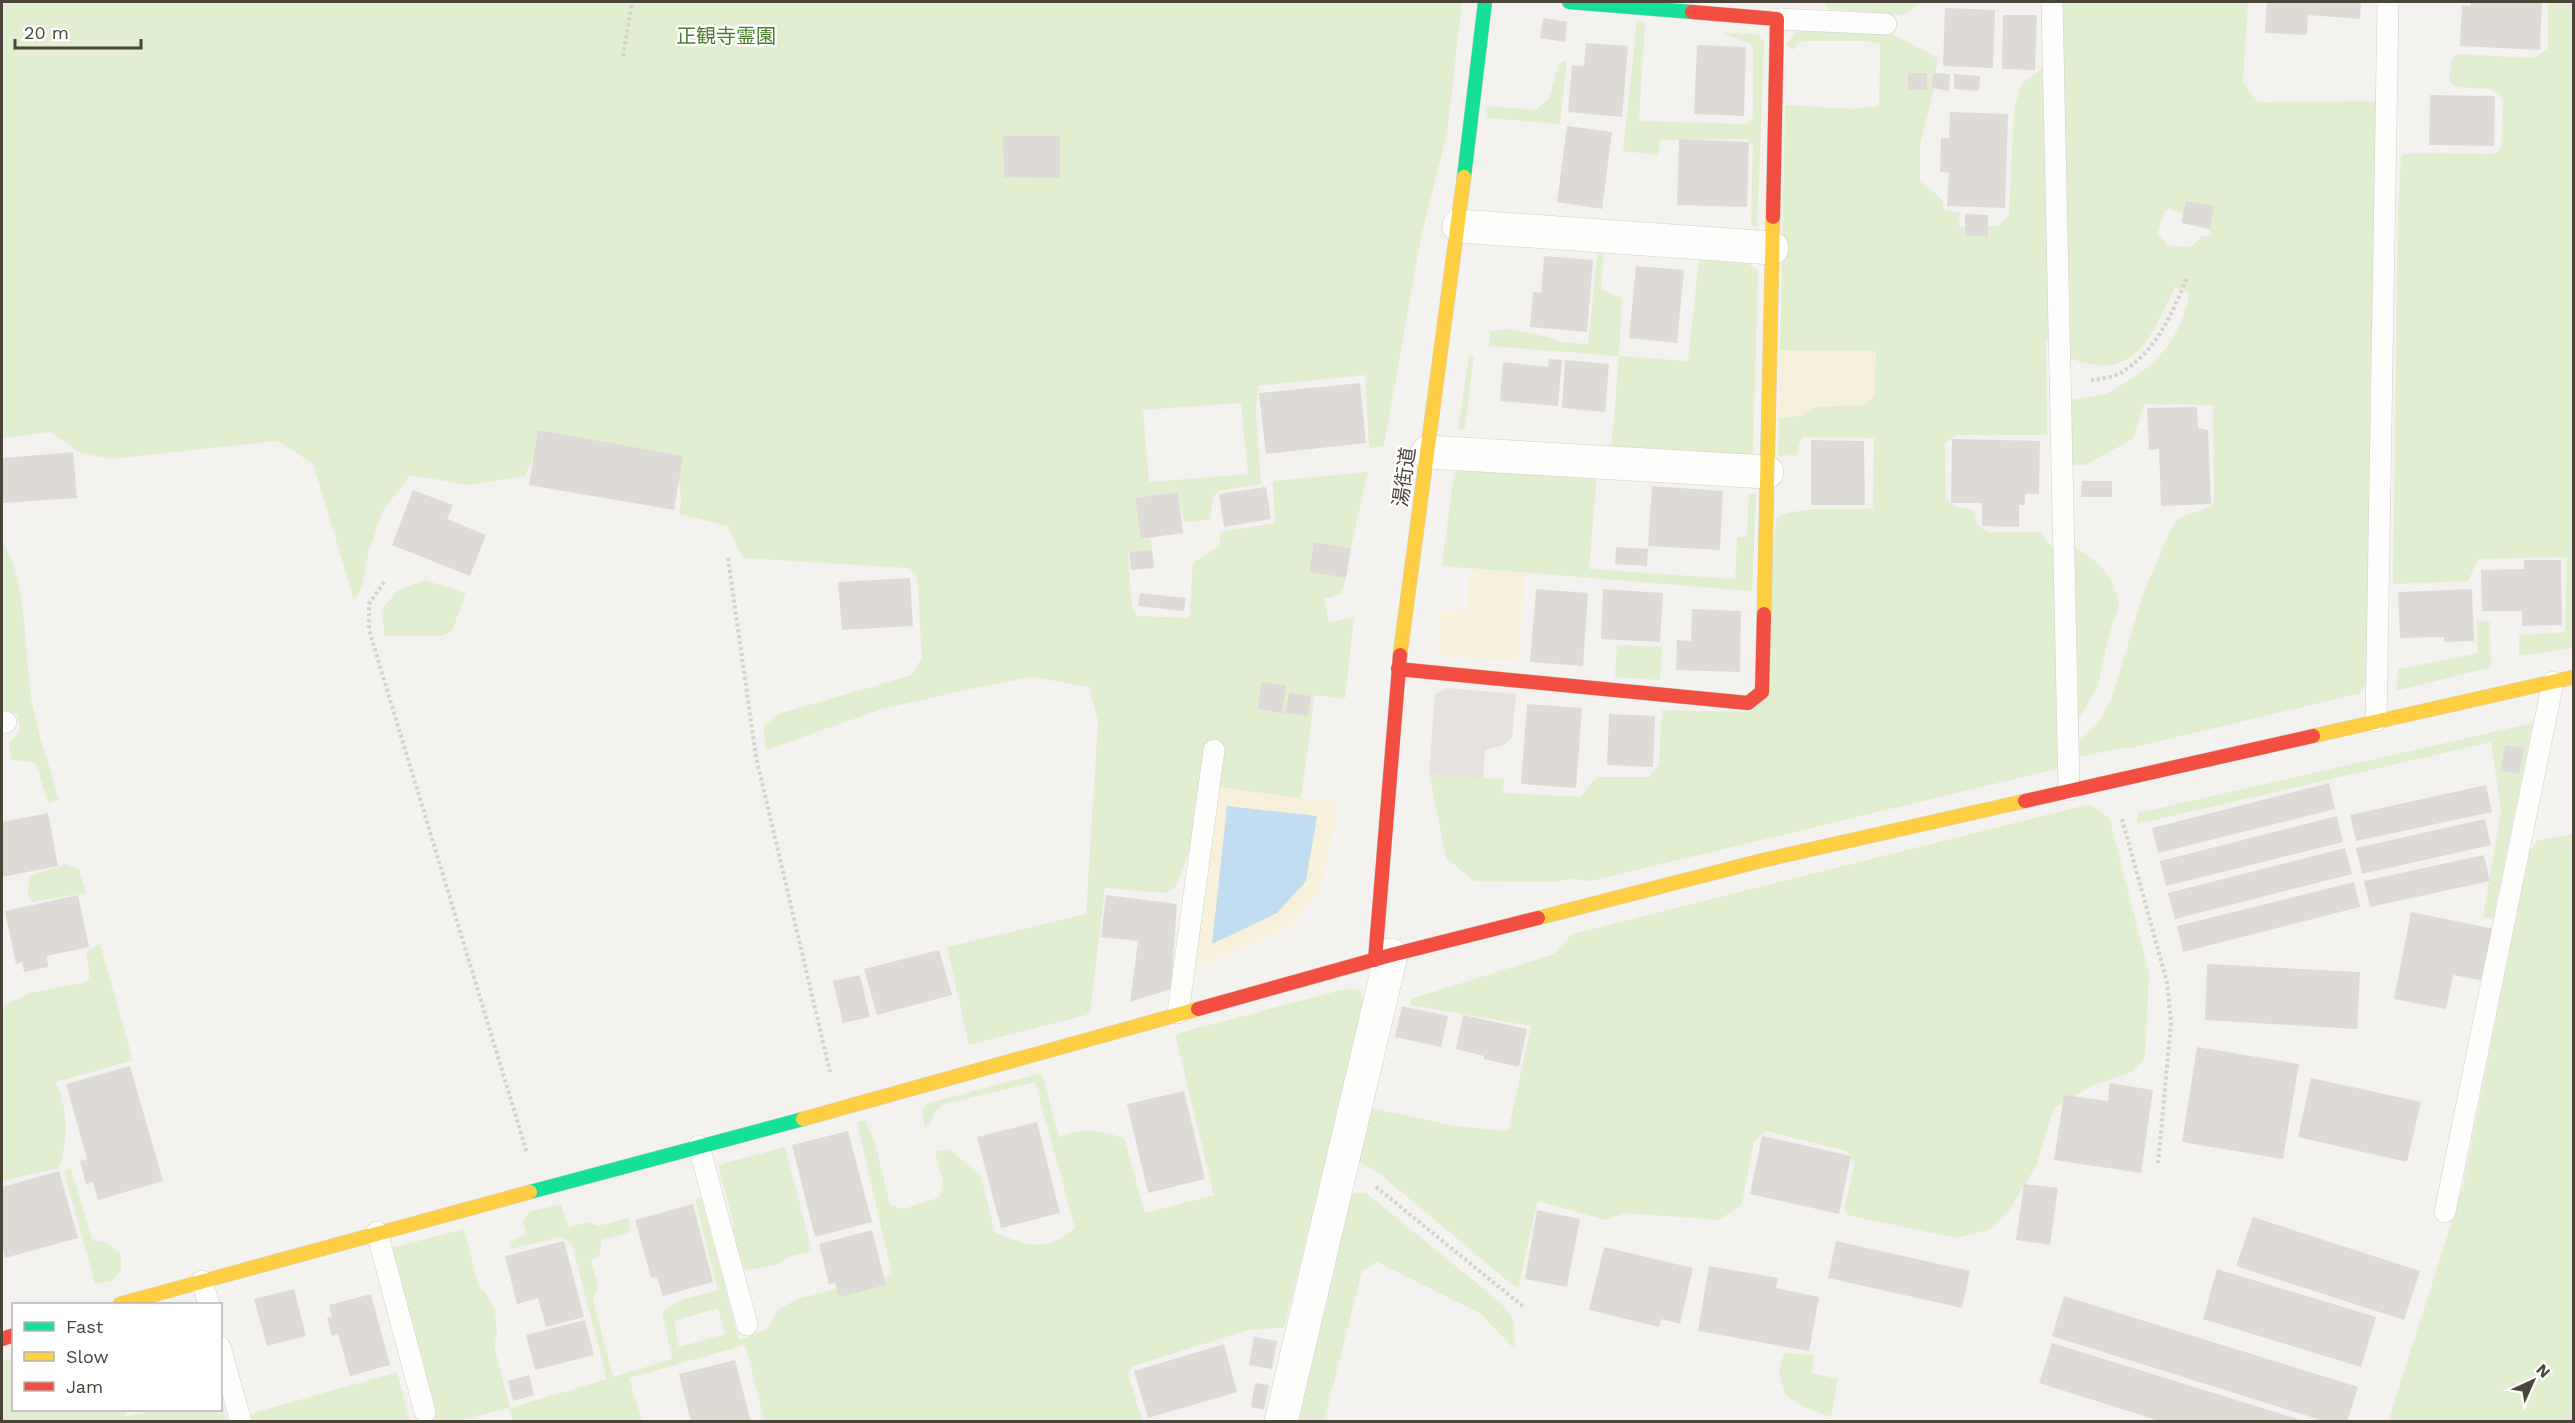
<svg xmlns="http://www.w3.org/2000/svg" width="2575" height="1423" viewBox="0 0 2575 1423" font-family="'Work Sans','Noto Sans JP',sans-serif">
<rect width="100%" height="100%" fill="#f4f2ee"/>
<!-- green -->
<path fill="#e1eecf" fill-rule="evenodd" d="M 2,2 L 1462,2 L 1447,134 L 1421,237 L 1384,446 L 1369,448 L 1365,375 L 1258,386 L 1256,412 L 1261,484 L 1218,491 L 1213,497 L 1210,520 L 1184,522 L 1178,492 L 1135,498 L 1141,539 L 1151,540 L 1152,550 L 1128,553 L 1132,609 L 1138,616 L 1189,618 L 1193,563 L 1220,545 L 1220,532 L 1275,523 L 1273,481 L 1368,472 L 1351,548 L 1314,542 L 1309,572 L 1346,578 L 1341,594 L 1324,599 L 1329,623 L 1354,617 L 1345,699 L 1315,695 L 1301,798 L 1213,788 L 1208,821 L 1188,855 L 1175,888 L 1165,893 L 1105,888 L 1090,1014 L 969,1045 L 947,947 L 1086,914 L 1098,722 L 1089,687 L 1032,677 L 970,689 L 882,709 L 766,750 L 763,727 L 778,714 L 912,675 L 922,657 L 917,576 L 908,568 L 742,558 L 728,526 L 679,514 L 681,500 L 677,458 L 543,435 L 525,476 L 469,485 L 410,475 L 383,511 L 369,550 L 361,589 L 354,600 L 313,464 L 278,441 L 111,459 L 80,453 L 51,432 L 2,438 ZM 1241,403 L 1248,474 L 1149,482 L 1143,410 ZM 1262,682 L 1286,685 L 1258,709 ZM 1288,692 L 1311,696 L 1308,716 L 1286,712 Z
M 1824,2 L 1921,2 L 1903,15 L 1828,9 Z
M 2056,2 L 2248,2 L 2243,82 L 2258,102 L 2375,101 L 2381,108 L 2370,673 L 2361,693 L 2131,748 L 2116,749 L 2079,757 L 2079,742 L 2099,722 L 2112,698 L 2143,594 L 2174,522 C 2187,511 2204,514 2214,502 L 2213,405 L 2144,404 L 2133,439 L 2085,465 L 2071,465 L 2070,400 C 2080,398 2092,397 2102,395 C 2109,393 2117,387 2123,384 C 2159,364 2183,333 2189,293 L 2175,287 C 2151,337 2135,384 2069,358 L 2068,330 L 2046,339 L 2047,435 L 1957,435 L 1945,443 L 1946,498 L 1955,507 L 1974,510 L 1977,524 L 1988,532 L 2042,532 L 2045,540 L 2055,549 L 2062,763 L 2056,769 L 1591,881 L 1573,879 L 1552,882 L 1474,881 L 1446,858 L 1429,774 L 1504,779 L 1503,793 L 1581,797 L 1591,783 L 1598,777 L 1649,777 L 1659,765 L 1662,710 L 1751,712 L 1777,517 C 1805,505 1843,510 1873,509 L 1874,438 L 1802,437 L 1796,455 L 1778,456 L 1779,418 L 1803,415 L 1813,407 L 1862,405 L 1780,350 L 1785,105 L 1852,109 L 1879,106 L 1880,44 L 1867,41 L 1801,41 L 1793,50 L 1786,45 L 1798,30 L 1890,33 L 1938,58 L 1931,102 L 1920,145 L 1920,181 L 1942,199 L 1944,210 L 1960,213 L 1959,227 L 1999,226 L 2009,215 L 2014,110 L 2021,84 L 2057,59 ZM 2170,209 L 2204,221 L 2212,235 L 2202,236 L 2191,247 L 2167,245 L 2158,233 L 2165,210 Z
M 2548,2 L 2574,2 L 2573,648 L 2519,656 L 2519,635 L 2565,632 L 2567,557 L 2478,559 L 2468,581 L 2393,584 L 2398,213 L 2401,156 L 2410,153 L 2494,154 L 2501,148 L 2503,99 L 2491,89 L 2456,87 L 2449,80 L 2452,60 L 2457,54 L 2534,58 L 2548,48 Z
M 1637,21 L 1645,22 L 1639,121 L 1746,124 L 1753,117 L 1753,47 L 1749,43 L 1721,33 L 1758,34 L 1764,43 L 1757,227 L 1751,225 L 1753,146 L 1748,139 L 1660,140 L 1658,155 L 1623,151 Z
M 1567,60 L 1560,124 L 1486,118 L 1487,106 L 1536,110 L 1549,99 L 1559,63 Z
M 1598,248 L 1604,250 L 1601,289 L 1622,298 L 1619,356 L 1688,361 L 1699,259 L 1745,261 L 1758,271 L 1753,453 L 1743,461 L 1611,452 L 1619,356 L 1489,346 L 1490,331 L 1508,329 L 1548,337 L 1559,342 L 1588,344 Z
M 1474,355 L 1465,429 L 1458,429 L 1469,356 Z
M 1468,464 L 1597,474 L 1589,569 L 1735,579 L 1737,537 L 1747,537 L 1749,494 L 1756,494 L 1752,591 L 1442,566 L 1454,473 Z
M 2,542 C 29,578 24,662 33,707 C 39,739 51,770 59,800 L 48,803 L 36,763 L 12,760 L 9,744 L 20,731 L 17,713 L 2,715 Z
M 2073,546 L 2099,564 L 2113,582 L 2119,606 L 2108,639 L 2098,686 L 2078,720 Z
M 424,580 L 466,593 L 452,631 L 442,636 L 385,636 L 381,611 L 397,591 Z
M 2477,620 L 2490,622 L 2491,667 L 2396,691 L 2398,669 L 2478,653 Z
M 1617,645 L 1662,647 L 1660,680 L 1615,677 Z
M 2533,723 L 2493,919 L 2483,917 L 2501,810 L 2491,742 L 2137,824 L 2138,813 ZM 2505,746 L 2523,749 L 2519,774 L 2500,770 Z
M 2090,804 L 2110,819 L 2149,974 L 2145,1058 L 2132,1072 L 2094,1085 L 2054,1108 L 2036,1166 L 2008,1212 L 1989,1230 L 1956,1238 L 1847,1215 L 1844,1210 L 1855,1162 L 1847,1151 L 1766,1131 L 1754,1141 L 1742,1204 L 1719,1220 L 1624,1213 L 1605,1220 L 1538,1201 L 1518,1287 L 1510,1283 L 1380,1174 L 1358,1161 L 1371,1108 L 1455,1126 L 1508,1131 L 1531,1026 L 1410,1005 L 1411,999 L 1554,954 L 1572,934 Z
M 2573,834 L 2573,1421 L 2388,1422 L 2463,1186 L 2529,852 L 2538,840 Z
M 65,864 L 79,869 L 86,893 L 32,902 L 28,896 L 29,876 Z
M 100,944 L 133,1060 L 56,1082 C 68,1111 69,1138 59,1168 L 2,1181 L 2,1021 L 5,1005 L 29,993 L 83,983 L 90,977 L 86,952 Z
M 1345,989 L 1359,990 L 1366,999 L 1284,1328 L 1248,1330 L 1133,1366 L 1128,1373 L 1142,1420 L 1148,1421 L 764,1421 L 745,1345 L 629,1378 L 642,1421 L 513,1421 L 509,1408 L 458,1421 L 436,1421 L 391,1248 L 464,1229 L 480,1290 L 485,1292 L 495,1310 L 497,1335 L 494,1346 L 510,1408 L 607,1379 L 571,1242 L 560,1237 L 510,1249 L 509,1242 L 527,1234 L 523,1221 L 529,1212 L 561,1204 L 568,1227 L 587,1222 L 598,1226 L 628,1218 L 631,1232 L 602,1240 L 599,1256 L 591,1261 L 598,1285 L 593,1299 L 613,1377 L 672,1359 L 662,1312 L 678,1301 L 718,1290 L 695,1199 L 701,1198 L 739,1340 L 767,1329 L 778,1310 L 797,1299 L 892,1275 L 857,1122 L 865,1120 L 875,1142 L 890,1205 L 904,1209 L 940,1197 L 943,1182 L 935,1152 L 949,1149 L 981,1176 L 995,1233 C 1029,1245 1044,1254 1075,1228 L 1035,1082 L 941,1105 L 933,1115 L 930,1126 L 925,1127 L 922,1112 L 928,1103 L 1042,1073 L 1059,1137 C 1081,1127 1102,1131 1124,1138 L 1145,1213 L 1214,1195 L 1175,1034 ZM 718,1308 L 725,1334 L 679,1347 L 674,1321 Z
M 785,1147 L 812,1251 L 792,1256 L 776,1265 L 748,1270 L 739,1264 L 730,1231 L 734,1225 L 718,1165 Z
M 71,1168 L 92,1240 L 105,1242 L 121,1254 L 121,1270 L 113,1280 L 95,1284 L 64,1171 Z
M 1348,1193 L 1366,1193 L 1501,1303 L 1514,1320 L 1515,1350 L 1480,1313 L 1377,1262 L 1362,1271 L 1324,1421 L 1294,1422 Z
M 1784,1353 L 1814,1355 L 1811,1373 L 1838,1379 L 1831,1417 L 1801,1406 L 1785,1395 L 1779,1372 Z
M 13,1358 L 14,1410 L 124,1410 L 126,1417 L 153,1410 L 220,1410 L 221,1398 L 227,1421 L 2,1421 L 2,1361 Z
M 397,1372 L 410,1421 L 252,1422 L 250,1414 Z"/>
<!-- sand -->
<path fill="#f7f0da" d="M 1780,350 L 1876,351 L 1875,396 L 1862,405 L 1813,407 L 1803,415 L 1779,418 Z
M 1470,569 L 1525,574 L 1518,661 L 1446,657 L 1437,648 L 1441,611 L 1467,610 Z
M 1218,787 L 1339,803 L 1321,889 L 1289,928 L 1193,969 Z"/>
<!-- parking -->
<path fill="#e6e3df" d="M 1447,688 L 1516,694 L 1512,738 L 1504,745 L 1485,750 L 1483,778 L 1429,774 L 1435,694 Z"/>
<!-- water -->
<path fill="#c0ddf1" d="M 1227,806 L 1317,816 L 1306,881 L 1277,913 L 1212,944 Z"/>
<!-- building -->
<path fill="#dedbd6" d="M 2267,2 L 2361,2 L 2360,19 L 2308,15 L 2307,35 L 2265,33 Z
M 2471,2 L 2542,2 L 2540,50 L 2460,46 L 2462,5 L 2471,6 Z
M 1945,8 L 1995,10 L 1993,68 L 1943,66 Z
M 2003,15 L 2037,15 L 2035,70 L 2002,69 Z
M 1543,18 L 1567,22 L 1565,42 L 1540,38 Z
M 1586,43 L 1628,46 L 1622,117 L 1568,112 L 1572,65 L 1584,66 Z
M 1697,45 L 1746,47 L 1744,116 L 1694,114 Z
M 1908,73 L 1927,73 L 1927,90 L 1908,90 Z
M 1933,73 L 1950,74 L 1949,91 L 1932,88 Z
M 1954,74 L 1980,76 L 1979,91 L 1954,89 Z
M 2430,95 L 2495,96 L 2494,146 L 2429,145 Z
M 1950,112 L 2008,114 L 2005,208 L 1947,206 L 1949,173 L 1940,172 L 1941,138 L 1949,138 Z
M 1567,126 L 1612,132 L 1602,209 L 1557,202 Z
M 1003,136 L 1060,136 L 1060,178 L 1004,177 Z
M 1679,139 L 1749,142 L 1747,207 L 1677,205 Z
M 2186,201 L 2214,206 L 2210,229 L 2181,223 Z
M 1965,214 L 1988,215 L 1988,237 L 1965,235 Z
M 1544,256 L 1593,260 L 1587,332 L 1530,327 L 1533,292 L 1541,293 Z
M 1636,266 L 1684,270 L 1677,343 L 1629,338 Z
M 1549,359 L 1562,360 L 1558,406 L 1500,401 L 1503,362 L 1548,367 Z
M 1565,360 L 1609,364 L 1605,412 L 1562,408 Z
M 1360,383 L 1366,443 L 1266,454 L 1259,393 Z
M 2197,407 L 2198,428 L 2208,430 L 2211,504 L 2161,506 L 2159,449 L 2149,450 L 2147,408 Z
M 538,430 L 683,456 L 674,510 L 529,485 Z
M 1952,439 L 2040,441 L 2039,494 L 2025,494 L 2025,505 L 2019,505 L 2019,527 L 1982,526 L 1982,503 L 1951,503 Z
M 1811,440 L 1864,441 L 1865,505 L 1811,505 Z
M 73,452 L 77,498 L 3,503 L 2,458 Z
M 2082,481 L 2112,481 L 2112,497 L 2081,497 Z
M 1652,486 L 1723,491 L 1720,550 L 1648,546 Z
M 1266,487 L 1271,519 L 1224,527 L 1219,494 Z
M 413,490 L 453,505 L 447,519 L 486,535 L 470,576 L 392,545 Z
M 1178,492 L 1183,533 L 1141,539 L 1135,498 Z
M 1314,542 L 1351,548 L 1346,578 L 1309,572 Z
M 1616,547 L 1648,549 L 1647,566 L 1615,564 Z
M 1152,550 L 1154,568 L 1131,570 L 1129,552 Z
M 2524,560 L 2561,560 L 2562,625 L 2522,626 L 2522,611 L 2482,611 L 2481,570 L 2524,569 Z
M 910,578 L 913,626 L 842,630 L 838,582 Z
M 1536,589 L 1588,593 L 1583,666 L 1530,662 Z
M 1603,589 L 1663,593 L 1660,642 L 1601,639 Z
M 2472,589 L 2474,641 L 2444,642 L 2444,637 L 2400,638 L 2398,592 Z
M 1140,593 L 1186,598 L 1184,611 L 1138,606 Z
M 1692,609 L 1741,611 L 1740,672 L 1676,670 L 1677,640 L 1691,641 Z
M 1261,682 L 1286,685 L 1282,713 L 1258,709 Z
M 1289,692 L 1311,696 L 1308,716 L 1285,713 Z
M 1527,704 L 1582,708 L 1576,788 L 1521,784 Z
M 1609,714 L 1655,716 L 1653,767 L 1607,765 Z
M 2505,745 L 2524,749 L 2519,774 L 2500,771 Z
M 2329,783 L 2335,809 L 2158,853 L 2152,828 Z
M 2486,785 L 2492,812 L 2356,841 L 2350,815 Z
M 48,813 L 58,866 L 2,877 L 2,822 Z
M 2337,816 L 2343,842 L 2166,886 L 2160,861 Z
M 2485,819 L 2491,845 L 2362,874 L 2356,848 Z
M 2345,848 L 2352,874 L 2175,919 L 2168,893 Z
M 2484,855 L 2490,881 L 2370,907 L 2364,881 Z
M 2354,882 L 2360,907 L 2183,952 L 2177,926 Z
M 78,895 L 89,947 L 47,956 L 48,967 L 24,972 L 22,962 L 16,964 L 5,911 Z
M 1106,895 L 1177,904 L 1171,989 L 1130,1002 L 1138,941 L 1101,937 Z
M 2411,912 L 2495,929 L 2485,981 L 2453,975 L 2446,1009 L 2394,999 Z
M 939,950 L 952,995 L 877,1015 L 864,969 Z
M 2207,964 L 2360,972 L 2357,1029 L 2205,1020 Z
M 860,975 L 870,1017 L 843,1023 L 833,981 Z
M 1402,1006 L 1448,1016 L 1441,1047 L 1395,1037 Z
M 1463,1015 L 1527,1029 L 1519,1067 L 1484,1059 L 1484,1056 L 1456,1049 Z
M 2197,1047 L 2299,1064 L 2283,1159 L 2182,1142 Z
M 130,1066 L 163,1181 L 98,1200 L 93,1182 L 86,1184 L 80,1161 L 87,1159 L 66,1084 Z
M 2311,1078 L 2421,1102 L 2407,1162 L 2298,1137 Z
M 2110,1083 L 2153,1090 L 2141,1173 L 2054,1160 L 2064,1095 L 2108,1101 Z
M 1184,1091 L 1205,1179 L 1148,1193 L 1127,1104 Z
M 1037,1122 L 1060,1213 L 1001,1228 L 977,1137 Z
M 848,1131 L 872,1222 L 815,1237 L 792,1145 Z
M 1762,1136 L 1851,1156 L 1839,1214 L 1750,1194 Z
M 59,1171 L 78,1238 L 5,1258 L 2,1247 L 2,1187 Z
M 2024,1184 L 2058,1188 L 2050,1245 L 2016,1240 Z
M 693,1204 L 713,1282 L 663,1296 L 657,1277 L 651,1278 L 635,1220 Z
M 1537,1210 L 1580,1219 L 1567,1287 L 1525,1279 Z
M 2253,1217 L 2420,1271 L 2404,1320 L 2236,1266 Z
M 872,1230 L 886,1285 L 839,1297 L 835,1283 L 829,1284 L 819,1244 Z
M 564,1241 L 584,1317 L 546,1327 L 538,1298 L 517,1304 L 505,1256 Z
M 1836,1241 L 1970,1271 L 1962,1308 L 1828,1278 Z
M 1604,1247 L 1693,1268 L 1680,1324 L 1661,1319 L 1659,1327 L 1589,1310 Z
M 1709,1266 L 1778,1278 L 1776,1288 L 1819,1297 L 1809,1351 L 1698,1331 Z
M 2217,1269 L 2376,1317 L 2361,1367 L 2203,1319 Z
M 294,1289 L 306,1336 L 267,1346 L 254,1299 Z
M 371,1294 L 390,1365 L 350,1376 L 338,1334 L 332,1336 L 327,1318 L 332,1317 L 329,1305 Z
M 2064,1296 L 2358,1387 L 2347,1422 L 2327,1422 L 2052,1336 Z
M 585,1320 L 594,1355 L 535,1370 L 526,1335 Z
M 1254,1337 L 1277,1341 L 1272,1369 L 1249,1365 Z
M 2052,1343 L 2304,1421 L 2304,1422 L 2163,1422 L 2039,1383 Z
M 1224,1344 L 1237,1392 L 1148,1418 L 1134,1371 Z
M 735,1360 L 751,1422 L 691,1422 L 679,1374 Z
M 529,1375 L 534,1395 L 513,1401 L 508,1381 Z
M 1255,1383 L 1269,1385 L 1264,1410 L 1251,1407 Z"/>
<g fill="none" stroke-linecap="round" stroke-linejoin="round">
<!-- lane casing -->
<g stroke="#d2d0cb" stroke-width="22">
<path id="lane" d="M 2052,2 L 2069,790
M 1777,19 L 1886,24
M 2376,721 L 2388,2
M 2,723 L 6,722
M 1178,1013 L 1214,750
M 699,1146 L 747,1325
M 2445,1212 L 2553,682
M 377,1232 L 425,1412
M 202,1281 L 209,1304
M 220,1347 L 241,1422"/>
</g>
<!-- street casing -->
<g stroke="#d2d0cb" stroke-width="34">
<path id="street" d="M 1459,226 L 1772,248
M 1428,452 L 1767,472
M 1281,1422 L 1391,955"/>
</g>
<!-- fast casing -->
<g stroke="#d3cfc5" stroke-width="15">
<path id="fast" d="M 1569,2 L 1692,12
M 1464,177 L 1485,2
M 530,1192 L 803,1119"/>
</g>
<!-- slow casing -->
<g stroke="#d3cfc5" stroke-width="15">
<path id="slow" d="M 1764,614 L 1773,217
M 1400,655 L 1464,177
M 2313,736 L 2574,677
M 1538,918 L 1760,861 L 2025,801
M 803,1119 L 1198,1009
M 120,1304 L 530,1192"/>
</g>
<!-- jam casing -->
<g stroke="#d3cfc5" stroke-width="15">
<path id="jam" d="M 1692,12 L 1777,19 L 1773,217
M 1398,669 L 1748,703 L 1762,692 L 1764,614
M 2025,801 L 2313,736
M 1375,960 L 1400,655
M 1198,1009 L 1391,955 L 1538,918
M 2,1339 L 14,1335"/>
</g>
<!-- path -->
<path stroke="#d3d2cc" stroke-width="4" stroke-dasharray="3 3" stroke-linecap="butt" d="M 623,56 L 632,2
M 2091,380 C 2101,379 2114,377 2122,372 C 2156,351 2173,313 2187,277
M 728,558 L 756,757 L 830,1072
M 384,582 L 369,604 L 369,630 L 527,1153
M 2122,819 L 2167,982 L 2171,1023 L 2158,1165
M 1376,1187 L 1525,1308"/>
<!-- lane -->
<use href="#lane" stroke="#fdfdfc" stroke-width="21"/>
<!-- street -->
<use href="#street" stroke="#fdfdfc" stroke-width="33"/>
<!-- fast -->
<use href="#fast" stroke="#16e098" stroke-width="14"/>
<!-- slow -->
<use href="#slow" stroke="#ffcf43" stroke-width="14"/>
<!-- jam -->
<use href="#jam" stroke="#f24e42" stroke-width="14"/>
</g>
<g text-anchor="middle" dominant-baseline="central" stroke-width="4.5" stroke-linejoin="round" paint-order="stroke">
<!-- park labels -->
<g font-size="20" fill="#4a7f2a" stroke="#fff">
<text x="726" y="36">正観寺霊園</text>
</g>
<!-- street labels -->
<g font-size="20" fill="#4b4439" stroke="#fff">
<text transform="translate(1404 477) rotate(-82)">湯街道</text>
</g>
</g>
<!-- border -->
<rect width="2575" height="1423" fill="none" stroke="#4b4439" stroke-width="6"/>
<!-- legend -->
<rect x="12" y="1303" width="210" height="108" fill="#ffffff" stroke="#b7b4b0" stroke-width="1.5"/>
<rect x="24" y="1322" width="30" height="9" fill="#16e098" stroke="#b7b4b0" stroke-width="1.5"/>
<text x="66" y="1333" font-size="18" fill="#4b4439">Fast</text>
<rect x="24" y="1352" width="30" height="9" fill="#ffcf43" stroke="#b7b4b0" stroke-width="1.5"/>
<text x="66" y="1363" font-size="18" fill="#4b4439">Slow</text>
<rect x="24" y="1382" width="30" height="9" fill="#f24e42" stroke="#b7b4b0" stroke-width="1.5"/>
<text x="66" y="1393" font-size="18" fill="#4b4439">Jam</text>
<!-- north arrow -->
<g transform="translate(2533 1381) rotate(45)" stroke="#ffffff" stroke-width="4.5" paint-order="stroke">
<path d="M0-4.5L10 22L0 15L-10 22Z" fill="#4b4439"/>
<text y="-9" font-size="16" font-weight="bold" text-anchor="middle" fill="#4b4439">N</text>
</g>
<!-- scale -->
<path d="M15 39v9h126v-9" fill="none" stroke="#4b4439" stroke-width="3"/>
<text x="24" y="39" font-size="18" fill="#4b4439" stroke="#ffffff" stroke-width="4.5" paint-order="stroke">20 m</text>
</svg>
